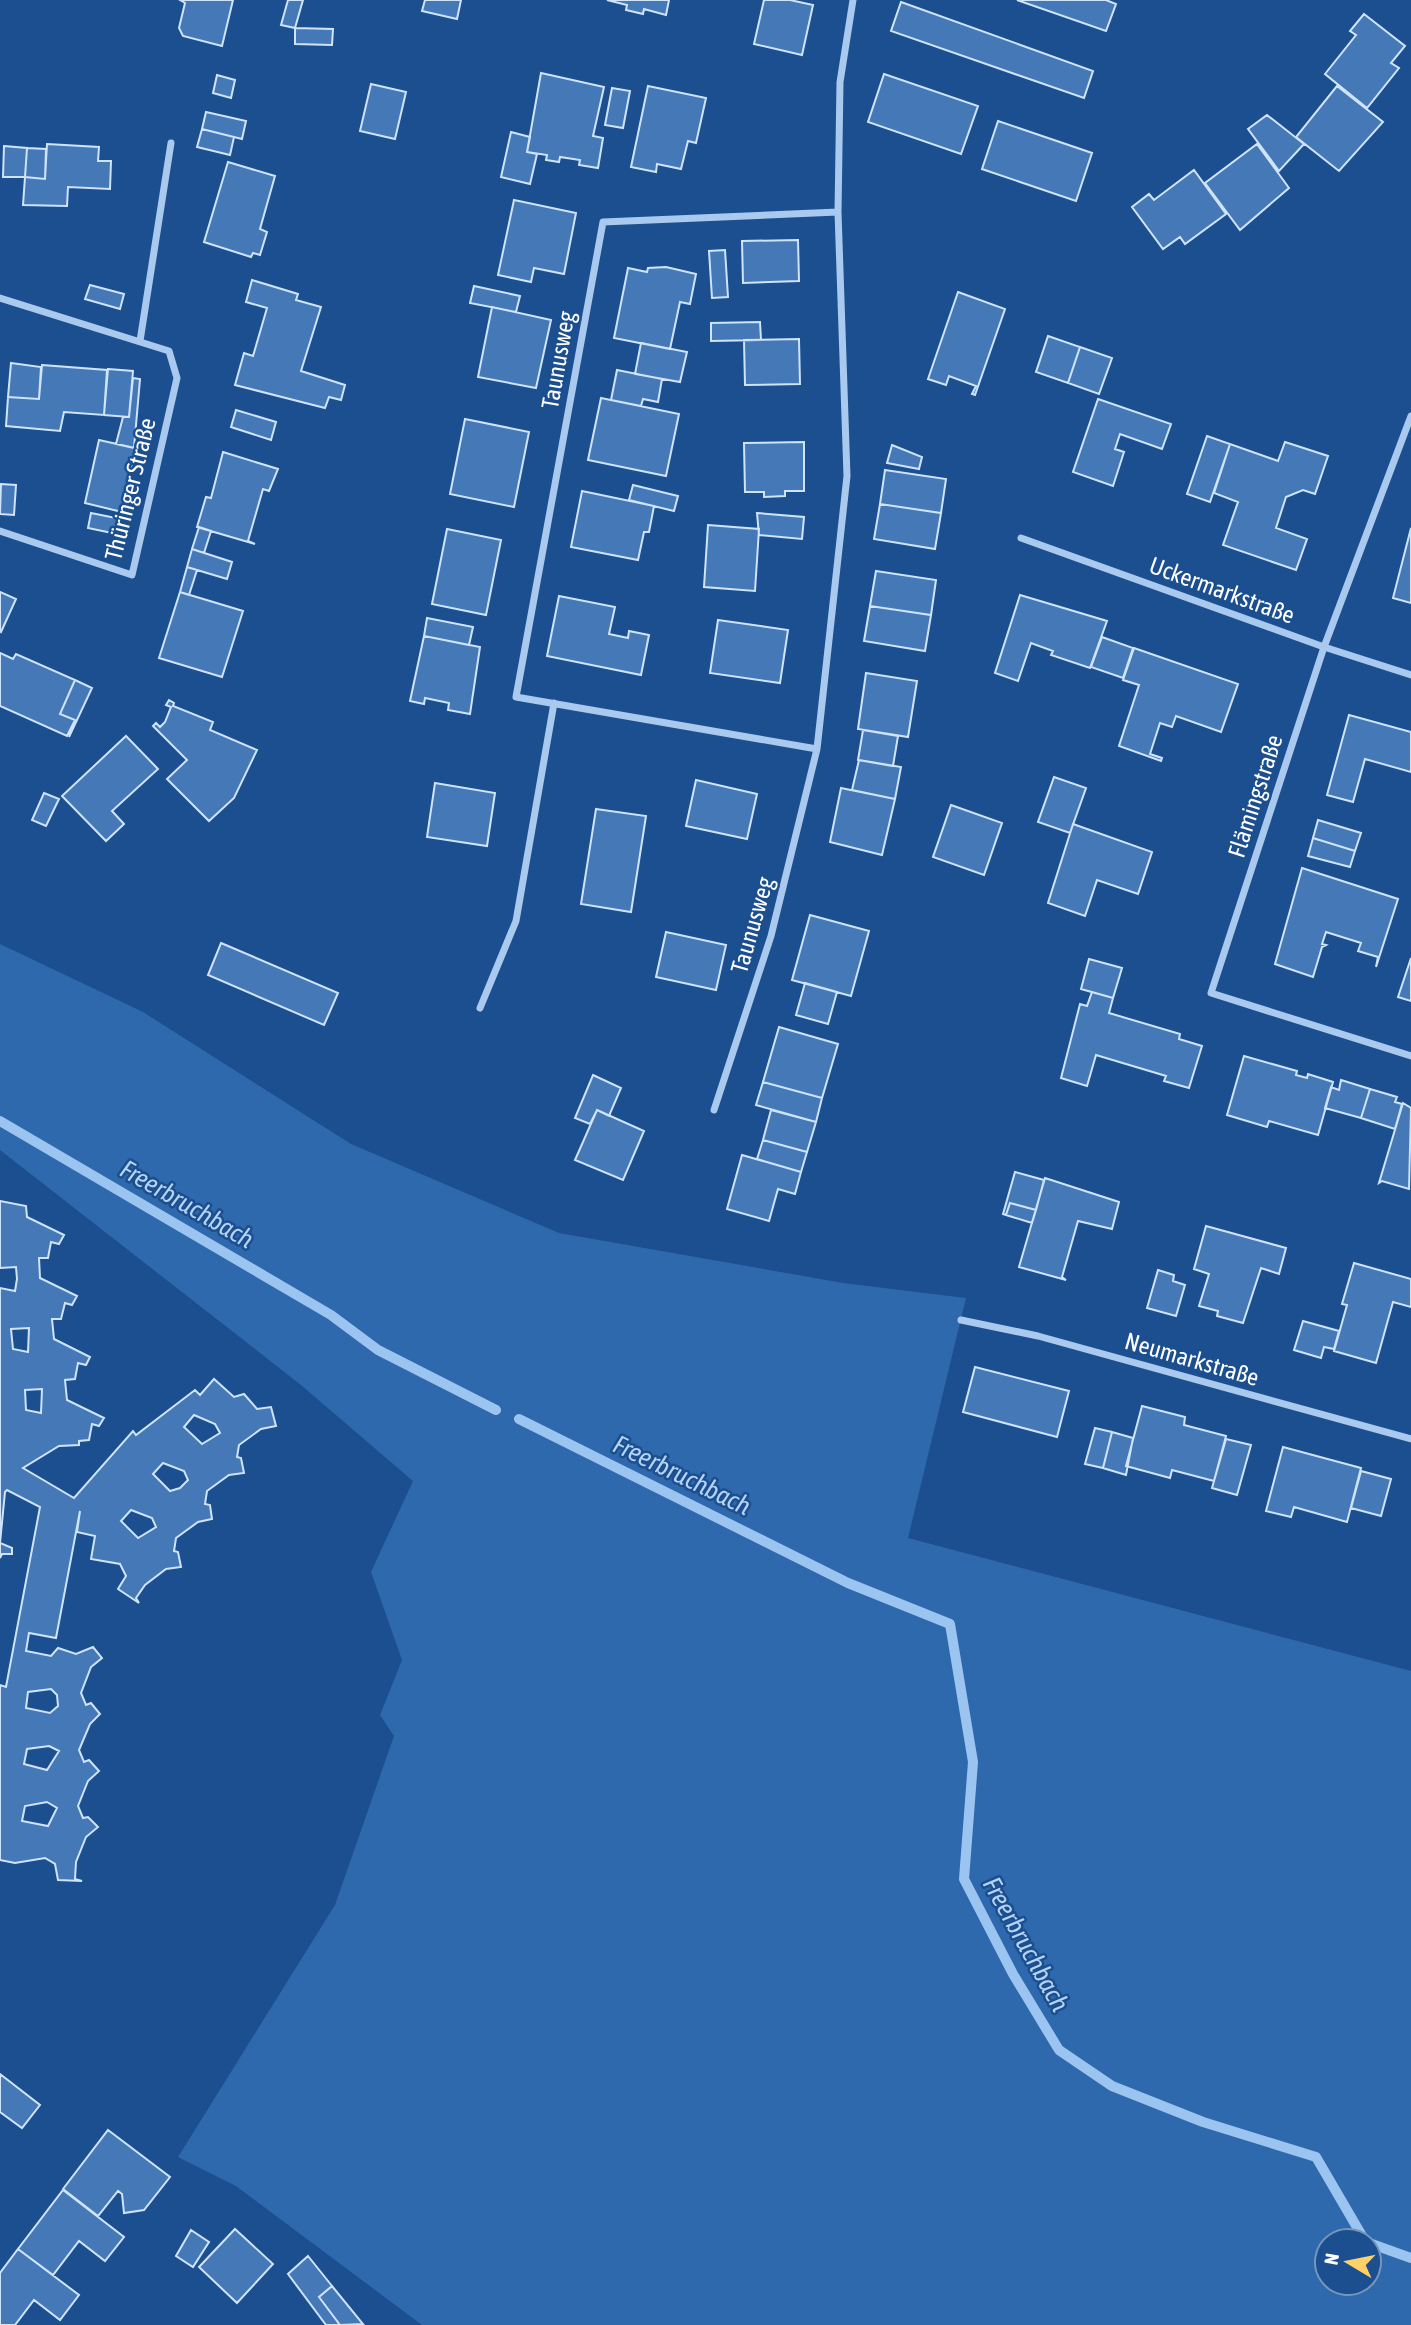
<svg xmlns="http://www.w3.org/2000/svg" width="1411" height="2325" viewBox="0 0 1411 2325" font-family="'Asap Condensed',sans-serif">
<rect width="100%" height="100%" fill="#1b4f8f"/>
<!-- green -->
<path fill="#2e69ad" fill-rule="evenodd" d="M 0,944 L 143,1012 L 351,1144 L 559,1233 L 843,1283 L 966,1298 L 908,1538 L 1411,1671 L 1411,2325 L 422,2325 L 236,2186 L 178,2157 L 335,1905 L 394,1736 L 380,1715 L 402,1660 L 371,1572 L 413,1481 L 301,1385 L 0,1150 ZM 1327,2241 L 1369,2241 L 1369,2283 L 1327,2283 Z"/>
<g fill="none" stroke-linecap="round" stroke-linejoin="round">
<!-- stream -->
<path stroke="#9cc4f0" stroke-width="10" d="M 0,1121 L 331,1315 L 378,1350 L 496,1410
M 519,1419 L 848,1583 L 950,1624 L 973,1762 L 964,1879 L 1013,1974 L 1059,2050 L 1112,2086 L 1203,2122 L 1316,2157 L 1365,2241
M 1369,2243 L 1411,2258"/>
</g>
<!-- building -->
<path fill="#4478b7" stroke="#cfe3fa" stroke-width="2" fill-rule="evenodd" d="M 180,0 L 233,0 L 222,46 L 183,36 L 179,28 L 185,3 Z
M 288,0 L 303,0 L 295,28 L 281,25 Z
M 425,0 L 461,0 L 457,19 L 422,11 Z
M 607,0 L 669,0 L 666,15 L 644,9 L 643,14 L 626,10 L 627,5 Z
M 764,0 L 790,0 L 813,5 L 802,55 L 754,44 Z
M 1017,0 L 1106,0 L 1116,4 L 1106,31 Z
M 901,2 L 1093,71 L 1084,98 L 891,31 Z
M 1364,14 L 1405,46 L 1391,63 L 1399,68 L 1367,108 L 1325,74 L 1356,35 L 1350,31 Z
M 295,28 L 333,29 L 332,45 L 295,44 Z
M 541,73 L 604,87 L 593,136 L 603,138 L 598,168 L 579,165 L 580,160 L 560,157 L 559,162 L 546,160 L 547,155 L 527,152 Z
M 884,74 L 978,106 L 961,154 L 868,122 Z
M 217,75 L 235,80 L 231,98 L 213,93 Z
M 371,84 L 406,92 L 395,139 L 360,131 Z
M 648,86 L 706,98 L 696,143 L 688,141 L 681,169 L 657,164 L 656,172 L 631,167 Z
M 1337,86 L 1383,122 L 1339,171 L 1296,137 Z
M 612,88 L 630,91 L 623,128 L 605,125 Z
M 206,112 L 246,121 L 242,139 L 202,129 Z
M 1267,115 L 1304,144 L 1279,171 L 1248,129 Z
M 998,121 L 1092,153 L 1076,201 L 982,169 Z
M 202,129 L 234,137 L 230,155 L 197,147 Z
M 511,132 L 530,137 L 527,152 L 537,154 L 530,184 L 501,177 Z
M 47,144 L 99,147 L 98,161 L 111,161 L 110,189 L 68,187 L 67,206 L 23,205 L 25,177 L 45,179 Z
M 1257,144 L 1289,188 L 1240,230 L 1205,183 Z
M 4,146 L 27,148 L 25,177 L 3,177 Z
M 27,148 L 46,149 L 45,179 L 25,177 Z
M 228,162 L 275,176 L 260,229 L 267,232 L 260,255 L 253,253 L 251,257 L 204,242 Z
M 1194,170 L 1226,214 L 1185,244 L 1180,237 L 1163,249 L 1132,207 L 1149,194 L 1154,200 Z
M 514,200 L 576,213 L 564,274 L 534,268 L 531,282 L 498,275 Z
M 798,240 L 799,281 L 743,283 L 742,241 Z
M 725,250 L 728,297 L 712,298 L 709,251 Z
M 666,267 L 696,274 L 690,304 L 680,302 L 670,349 L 614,338 L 628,268 L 647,272 L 648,268 Z
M 252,280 L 298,294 L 296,300 L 321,307 L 301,371 L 345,385 L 341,400 L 329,397 L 325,408 L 235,385 L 244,353 L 253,356 L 267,308 L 246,302 Z
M 90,285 L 124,294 L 120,309 L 85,299 Z
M 474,286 L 520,296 L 516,312 L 470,303 Z
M 958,292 L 1005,309 L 975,395 L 972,394 L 976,386 L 949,376 L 946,385 L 928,379 Z
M 492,307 L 551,320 L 536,388 L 478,377 Z
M 760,322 L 761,340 L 711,341 L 711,323 Z
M 1048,336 L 1080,347 L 1068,383 L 1036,372 Z
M 799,339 L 800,384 L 745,385 L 744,340 Z
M 641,343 L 687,352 L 680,382 L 635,374 Z
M 1080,347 L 1112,358 L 1099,394 L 1068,383 Z
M 11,363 L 41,367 L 39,399 L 8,397 Z
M 42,365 L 107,370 L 104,415 L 64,412 L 60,431 L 6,426 L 8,397 L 39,399 Z
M 108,369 L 133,371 L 129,417 L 104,415 Z
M 617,370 L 662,379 L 658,402 L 643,399 L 641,406 L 611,400 Z
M 133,378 L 140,379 L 134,448 L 116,444 L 123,417 L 129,417 Z
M 601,398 L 679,414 L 666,476 L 588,460 Z
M 1098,399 L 1171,424 L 1162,449 L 1120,434 L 1115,449 L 1124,452 L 1113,486 L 1073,472 Z
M 236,410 L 276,422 L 271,440 L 231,427 Z
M 465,419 L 529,432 L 514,507 L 450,494 Z
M 1207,436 L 1230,444 L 1210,502 L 1187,494 Z
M 99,440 L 135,448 L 122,512 L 85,503 Z
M 804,442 L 804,491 L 785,491 L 785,496 L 764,497 L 764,492 L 745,492 L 744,443 Z
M 1285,442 L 1328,456 L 1315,494 L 1303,490 L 1286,497 L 1276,528 L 1307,539 L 1296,570 L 1223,545 L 1238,502 L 1214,493 L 1230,444 L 1278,461 Z
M 892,445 L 922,457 L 919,469 L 887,463 Z
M 223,452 L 278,469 L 269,491 L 263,489 L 248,541 L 255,544 L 197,527 L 206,497 L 211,498 Z
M 885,470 L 946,479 L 941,513 L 880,504 Z
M 1,484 L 16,485 L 14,515 L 0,514 Z
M 633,485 L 678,496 L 674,511 L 629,500 Z
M 582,491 L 654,506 L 649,532 L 644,532 L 638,560 L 571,547 Z
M 880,504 L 941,513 L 935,549 L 874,539 Z
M 91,513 L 121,519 L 117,534 L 88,528 Z
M 757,513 L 804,517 L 802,539 L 759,535 Z
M 708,525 L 759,529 L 755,591 L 704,587 Z
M 199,527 L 211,531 L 204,553 L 192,549 Z
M 1411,528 L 1411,603 L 1393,598 Z
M 447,529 L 501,540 L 486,615 L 432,604 Z
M 192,549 L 232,562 L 227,579 L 187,567 Z
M 187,567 L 197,570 L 189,595 L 180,592 Z
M 876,571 L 936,580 L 931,615 L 870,606 Z
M 0,592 L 16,599 L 1,632 L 0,631 Z
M 180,592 L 243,611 L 222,677 L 159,658 Z
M 1020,595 L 1107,621 L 1090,668 L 1051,655 L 1053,651 L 1031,643 L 1018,681 L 995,673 Z
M 559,596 L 615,607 L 609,634 L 628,638 L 629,631 L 649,635 L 641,675 L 547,656 Z
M 870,606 L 931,615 L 925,651 L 864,641 Z
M 427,618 L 473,627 L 469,645 L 424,636 Z
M 718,620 L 788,630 L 780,683 L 710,673 Z
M 424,636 L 480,647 L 470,714 L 448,710 L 449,703 L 425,698 L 424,704 L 410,701 Z
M 1102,637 L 1133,648 L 1123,678 L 1091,667 Z
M 1134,648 L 1238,684 L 1221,732 L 1176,716 L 1172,727 L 1160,723 L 1150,754 L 1162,758 L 1161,761 L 1119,746 L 1139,685 L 1123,680 Z
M 0,653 L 13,659 L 16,654 L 75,680 L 60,714 L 75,720 L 67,736 L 0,706 Z
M 866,673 L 917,681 L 908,737 L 858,729 Z
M 75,680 L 92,688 L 69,737 L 75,720 L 60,714 Z
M 169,700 L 174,703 L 173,706 L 213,722 L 210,730 L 257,750 L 234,798 L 209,821 L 167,779 L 187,760 L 153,726 L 156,723 L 160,727 L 165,722 L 171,707 L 166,705 Z
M 1349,715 L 1411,732 L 1411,772 L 1365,759 L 1353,802 L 1327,795 Z
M 863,730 L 898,736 L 893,766 L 858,760 Z
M 126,736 L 158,769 L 112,811 L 124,824 L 106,841 L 62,796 Z
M 859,760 L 901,767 L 895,799 L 852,790 Z
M 1054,777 L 1086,788 L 1070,833 L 1038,822 Z
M 696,780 L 757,794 L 747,839 L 686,826 Z
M 435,783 L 495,793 L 487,846 L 427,837 Z
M 841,788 L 895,799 L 882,855 L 830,842 Z
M 44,793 L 59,799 L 46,826 L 32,820 Z
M 951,805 L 1002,823 L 984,875 L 933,857 Z
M 596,809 L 646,816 L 631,912 L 581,904 Z
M 1318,820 L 1361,833 L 1355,851 L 1313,838 Z
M 1073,824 L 1152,852 L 1138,894 L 1097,880 L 1085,916 L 1048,903 Z
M 1313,838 L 1355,851 L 1350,867 L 1308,856 Z
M 1302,868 L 1398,899 L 1376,967 L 1378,957 L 1358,951 L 1361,943 L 1326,932 L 1322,944 L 1326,945 L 1322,947 L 1313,977 L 1275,964 Z
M 810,915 L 869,931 L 851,996 L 792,980 Z
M 666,932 L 726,945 L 716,990 L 656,977 Z
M 221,943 L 338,993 L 324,1025 L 208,975 Z
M 1411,958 L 1411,1001 L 1398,997 Z
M 1089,959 L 1122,968 L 1113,998 L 1081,989 Z
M 805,983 L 837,992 L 828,1024 L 796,1015 Z
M 1092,992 L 1113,998 L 1109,1013 L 1180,1034 L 1179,1039 L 1202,1046 L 1189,1088 L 1164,1081 L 1166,1076 L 1096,1055 L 1087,1086 L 1061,1078 L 1080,1004 L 1087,1006 Z
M 779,1027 L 838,1044 L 822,1098 L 763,1082 Z
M 1244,1056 L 1297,1071 L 1296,1075 L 1307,1078 L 1308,1074 L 1333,1082 L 1318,1135 L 1269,1121 L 1267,1127 L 1227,1115 Z
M 593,1075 L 621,1088 L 609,1116 L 597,1110 L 590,1124 L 575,1118 Z
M 1341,1080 L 1370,1089 L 1361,1118 L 1325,1108 L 1331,1087 L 1339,1090 Z
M 763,1082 L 822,1098 L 816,1122 L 756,1105 Z
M 1370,1089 L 1397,1097 L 1395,1102 L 1402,1104 L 1395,1129 L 1361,1118 Z
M 1403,1103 L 1411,1108 L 1409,1189 L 1382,1181 L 1379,1183 Z
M 597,1110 L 644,1131 L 623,1180 L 575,1160 Z
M 771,1110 L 816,1122 L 807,1152 L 763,1140 Z
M 763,1140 L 807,1152 L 801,1172 L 757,1159 Z
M 742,1155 L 801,1172 L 795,1194 L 778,1189 L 769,1221 L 727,1209 Z
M 1015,1172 L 1044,1180 L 1036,1210 L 1010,1203 L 1006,1215 L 1003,1214 Z
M 1045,1178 L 1119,1202 L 1112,1229 L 1078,1221 L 1062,1277 L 1066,1280 L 1019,1267 Z
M 0,1201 L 26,1206 L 27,1217 L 64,1235 L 59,1244 L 51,1242 L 48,1258 L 39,1258 L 40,1278 L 77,1296 L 72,1305 L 65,1303 L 61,1319 L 52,1319 L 54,1339 L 90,1357 L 86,1365 L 78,1363 L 75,1379 L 65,1380 L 67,1400 L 104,1418 L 99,1426 L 92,1424 L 89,1440 L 79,1441 L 79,1445 L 59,1446 L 23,1468 L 74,1498 L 133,1431 L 136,1435 L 195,1390 L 200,1395 L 214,1379 L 234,1397 L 244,1394 L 257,1409 L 271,1407 L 276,1426 L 261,1429 L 239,1445 L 237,1457 L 241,1458 L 244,1473 L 229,1475 L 207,1491 L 205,1504 L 210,1505 L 212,1519 L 198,1522 L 176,1538 L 174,1551 L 178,1552 L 181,1567 L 166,1569 L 145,1585 L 136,1598 L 139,1603 L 118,1589 L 126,1576 L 120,1564 L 91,1559 L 95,1536 L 77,1532 L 80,1511 L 56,1638 L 29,1633 L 26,1651 L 51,1656 L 58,1648 L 76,1654 L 93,1647 L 102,1658 L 91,1667 L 81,1693 L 86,1705 L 91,1703 L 100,1714 L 90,1724 L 79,1750 L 84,1762 L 89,1760 L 99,1771 L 88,1781 L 78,1806 L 83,1818 L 88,1817 L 98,1827 L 86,1837 L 76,1862 L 75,1879 L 82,1881 L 58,1880 L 55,1864 L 45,1858 L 15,1863 L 0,1860 L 0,1685 L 6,1687 L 40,1507 L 7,1490 L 5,1492 L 0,1543 L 12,1548 L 12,1554 L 2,1554 L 0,1558 L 0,1288 L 15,1291 L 17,1279 L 16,1267 L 0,1268 ZM 29,1328 L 28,1352 L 13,1349 L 11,1329 ZM 42,1389 L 41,1413 L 26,1410 L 25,1390 ZM 194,1415 L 215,1424 L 220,1433 L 202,1444 L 184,1427 ZM 163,1463 L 184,1471 L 188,1480 L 180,1488 L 170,1491 L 153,1474 ZM 131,1510 L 152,1518 L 156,1527 L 138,1538 L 121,1521 ZM 51,1689 L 57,1695 L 58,1706 L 50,1713 L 26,1708 L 28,1692 ZM 49,1746 L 59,1751 L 47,1770 L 24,1764 L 27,1749 ZM 47,1802 L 57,1808 L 48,1826 L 22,1821 L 25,1806 Z
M 1010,1203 L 1036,1210 L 1032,1223 L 1006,1215 Z
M 1206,1226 L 1286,1248 L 1279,1274 L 1261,1268 L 1243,1323 L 1217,1316 L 1218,1311 L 1199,1306 L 1209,1274 L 1194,1269 Z
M 1354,1263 L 1411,1279 L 1411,1307 L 1393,1302 L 1376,1363 L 1334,1351 L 1347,1305 L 1342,1304 Z
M 1158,1270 L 1174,1275 L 1173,1281 L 1185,1285 L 1176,1316 L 1147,1308 Z
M 1303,1321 L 1339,1331 L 1334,1349 L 1324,1347 L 1321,1358 L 1294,1350 Z
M 975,1367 L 1069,1391 L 1057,1437 L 963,1412 Z
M 1142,1406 L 1185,1417 L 1184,1425 L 1226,1436 L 1214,1481 L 1172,1470 L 1170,1478 L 1126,1466 Z
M 1095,1428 L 1112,1432 L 1103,1468 L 1085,1464 Z
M 1112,1432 L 1133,1438 L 1126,1475 L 1103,1468 Z
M 1226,1439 L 1251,1445 L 1237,1495 L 1212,1488 Z
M 1283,1447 L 1361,1468 L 1347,1522 L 1294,1507 L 1291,1517 L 1266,1511 Z
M 1361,1471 L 1391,1479 L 1381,1516 L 1351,1508 Z
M 0,2074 L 40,2105 L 22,2128 L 0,2112 Z
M 108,2130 L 170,2177 L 144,2210 L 124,2213 L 122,2194 L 118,2191 L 98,2216 L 63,2189 Z
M 63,2190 L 124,2237 L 105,2261 L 79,2241 L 53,2275 L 18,2249 Z
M 235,2229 L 273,2264 L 237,2303 L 199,2267 Z
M 191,2230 L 209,2242 L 193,2267 L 176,2256 Z
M 18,2249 L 79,2295 L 60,2320 L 34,2300 L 15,2325 L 0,2325 L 0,2273 Z
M 308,2256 L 332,2286 L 319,2297 L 340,2325 L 326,2325 L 288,2274 Z
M 332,2286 L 363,2324 L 340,2325 L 319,2297 Z"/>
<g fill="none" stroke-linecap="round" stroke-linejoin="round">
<!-- street -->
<path stroke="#a9c9ee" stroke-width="7" d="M 838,212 L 603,222 L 516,697 L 817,749 L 847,476 L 838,212 L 840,82 L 853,0
M 0,298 L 169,351 L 177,378 L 132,575 L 0,531
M 140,341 L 171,143
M 1411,416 L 1324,647 L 1211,993 L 1411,1056
M 1021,538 L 1324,647 L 1411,675
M 480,1008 L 516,921 L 554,703
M 714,1110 L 771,936 L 817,749
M 961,1320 L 1038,1336 L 1411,1439"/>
</g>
<g text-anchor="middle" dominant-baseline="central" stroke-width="5" stroke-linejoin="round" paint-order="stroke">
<!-- street labels -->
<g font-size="24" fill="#fff" stroke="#1b4f8f">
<text transform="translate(558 360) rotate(-80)">Taunusweg</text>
<text transform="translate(130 489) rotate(-76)">Thüringer Straße</text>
<text transform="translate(1222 590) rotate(20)">Uckermarkstraße</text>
<text transform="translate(1255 796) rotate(-72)">Flämingstraße</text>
<text transform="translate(752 925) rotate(-74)">Taunusweg</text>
<text transform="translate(1192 1359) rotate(16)">Neumarkstraße</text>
</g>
<!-- water labels -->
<g font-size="26" font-style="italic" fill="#b5d3f5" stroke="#1b4f8f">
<text transform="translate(187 1204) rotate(30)">Freerbruchbach</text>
<text transform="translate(682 1475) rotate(26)">Freerbruchbach</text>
<text transform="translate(1026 1944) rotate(61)">Freerbruchbach</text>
</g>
</g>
<!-- north arrow -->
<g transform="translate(1348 2262) rotate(280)"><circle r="33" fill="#1b4f8f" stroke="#7695bc" stroke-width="2"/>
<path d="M0-5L12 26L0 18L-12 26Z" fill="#ffd166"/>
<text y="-10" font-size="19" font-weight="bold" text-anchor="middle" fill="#ffffff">N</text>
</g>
</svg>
